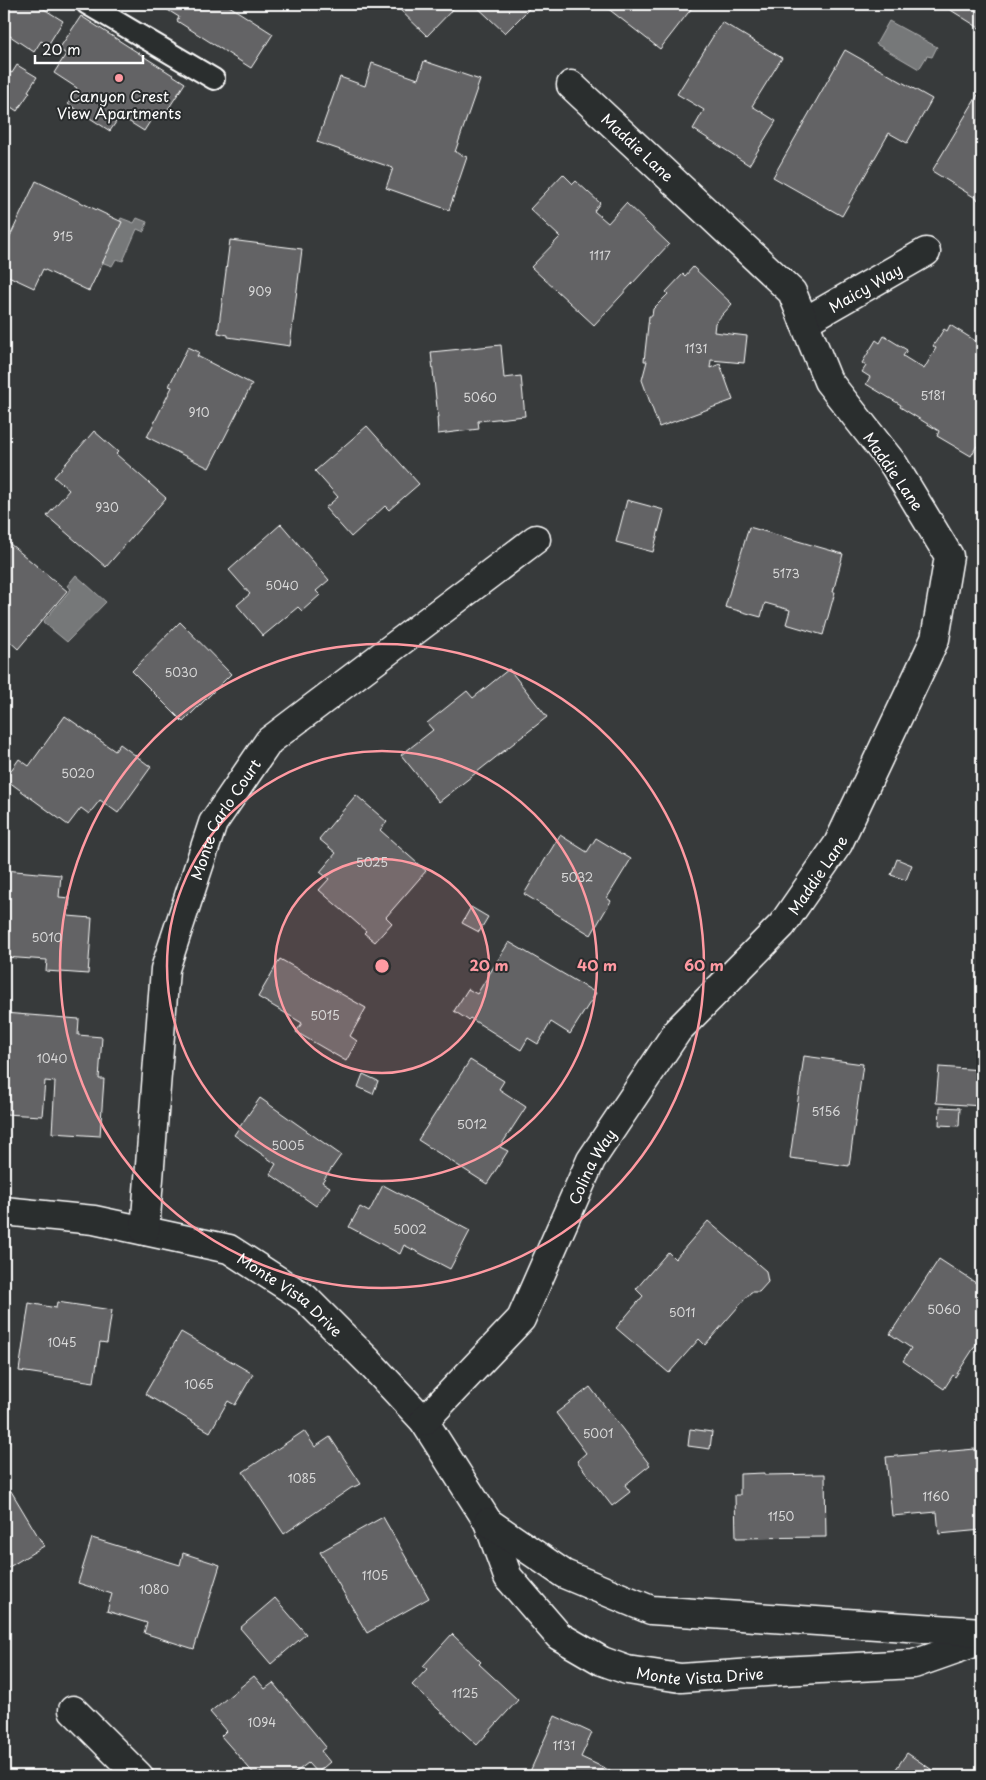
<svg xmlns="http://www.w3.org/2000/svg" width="986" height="1780" viewBox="0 0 986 1780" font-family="'Playpen Sans',sans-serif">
<rect width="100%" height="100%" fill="#373a3b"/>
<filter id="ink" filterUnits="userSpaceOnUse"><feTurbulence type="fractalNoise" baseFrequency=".02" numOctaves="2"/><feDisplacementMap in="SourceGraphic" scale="10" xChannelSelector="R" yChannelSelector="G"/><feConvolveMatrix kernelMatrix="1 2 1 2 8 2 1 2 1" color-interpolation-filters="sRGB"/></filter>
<g filter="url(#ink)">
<!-- water -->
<path fill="#767879" stroke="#adaeaf" d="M 889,21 L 937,47 L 932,57 L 927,56 L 919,69 L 876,44 Z
M 121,218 L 134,223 L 137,218 L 147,222 L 144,232 L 137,229 L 123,261 L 116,259 L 112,266 L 101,262 Z
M 76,575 L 106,602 L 67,642 L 43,622 L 71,589 L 67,586 Z"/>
<!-- building -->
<path fill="#636465" stroke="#fff" d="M 4,4 L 36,4 L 63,21 L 48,45 L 41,41 L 34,52 L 4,32 Z
M 158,4 L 226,4 L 273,34 L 251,68 L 177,21 L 179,17 Z
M 398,4 L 458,4 L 427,36 L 396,6 Z
M 474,4 L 534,4 L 505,33 Z
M 602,4 L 695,4 L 660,49 Z
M 941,4 L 982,4 L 982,30 L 973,24 Z
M 81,16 L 185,83 L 163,117 L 156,112 L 144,131 L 120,116 L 110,131 L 68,104 L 77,88 L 54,73 L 66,54 L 59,49 Z
M 722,22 L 782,58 L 752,106 L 776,121 L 749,165 L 693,129 L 704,110 L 677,94 Z
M 845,50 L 932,99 L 907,143 L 889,133 L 842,216 L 773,177 Z
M 424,61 L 480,80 L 455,152 L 467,157 L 449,210 L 386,188 L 393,168 L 317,142 L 340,77 L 365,86 L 372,63 L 418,79 Z
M 17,65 L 37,77 L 28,91 L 30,92 L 17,111 L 8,105 L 4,111 L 4,68 L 12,73 Z
M 979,93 L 982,95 L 982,202 L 932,171 Z
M 563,174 L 573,184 L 576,181 L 600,203 L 594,211 L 608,223 L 626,203 L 669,244 L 594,325 L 531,267 L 560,237 L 530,209 Z
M 36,181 L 122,222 L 89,291 L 43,269 L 34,288 L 4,274 L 4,249 Z
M 230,240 L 302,249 L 290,346 L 228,337 L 228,335 L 218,333 Z
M 693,267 L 732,304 L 715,323 L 714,332 L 747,336 L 744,363 L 711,360 L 710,368 L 720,364 L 733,400 L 659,427 L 642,380 L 647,361 L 644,361 L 649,316 L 652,316 L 653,309 L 668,294 L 666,292 L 683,274 L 685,276 Z
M 950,325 L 982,345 L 982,437 L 971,456 L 937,436 L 939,431 L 900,407 L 901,405 L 866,384 L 870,377 L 862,372 L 866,366 L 862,363 L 876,340 L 880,343 L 884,336 L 907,350 L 903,356 L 924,369 L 936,348 L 933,346 L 944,329 L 947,331 Z
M 501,345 L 504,378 L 521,376 L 525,416 L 478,421 L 479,429 L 438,434 L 437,417 L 438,417 L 431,352 Z
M 188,347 L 199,352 L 197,356 L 252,384 L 209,468 L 147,437 L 172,387 L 169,386 Z
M 367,426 L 419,484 L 389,510 L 385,506 L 351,537 L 325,508 L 338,497 L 315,471 Z
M 94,431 L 118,452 L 116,454 L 166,498 L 106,567 L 47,516 L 69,490 L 54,477 Z
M 627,500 L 664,510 L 653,552 L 616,542 Z
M 281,524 L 329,580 L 316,591 L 320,595 L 302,611 L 298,607 L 263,636 L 237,605 L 250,594 L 229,570 Z
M 749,527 L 843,554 L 833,592 L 835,592 L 823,635 L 786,624 L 790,610 L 765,603 L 761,617 L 725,607 Z
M 4,539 L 67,591 L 18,649 L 4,636 Z
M 180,622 L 231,674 L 183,722 L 132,671 Z
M 509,669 L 547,717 L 439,802 L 401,755 L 433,730 L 427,723 L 467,691 L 473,698 Z
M 65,716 L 115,751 L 120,744 L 151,767 L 118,813 L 100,800 L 89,814 L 81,808 L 68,825 L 5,779 L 19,759 L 29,766 Z
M 356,795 L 387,822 L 380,830 L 426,871 L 386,917 L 392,923 L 375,942 L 364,933 L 366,931 L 319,890 L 329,879 L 320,872 L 336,853 L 319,839 Z
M 560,835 L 587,852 L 596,838 L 631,859 L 607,898 L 611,901 L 591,935 L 524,894 Z
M 897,859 L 912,865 L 906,880 L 891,875 Z
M 4,870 L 61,875 L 59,897 L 70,898 L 68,916 L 92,918 L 88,974 L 46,971 L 47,960 L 4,957 Z
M 471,907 L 488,917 L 479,932 L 462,923 Z
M 509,942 L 596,993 L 570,1034 L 551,1022 L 538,1044 L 528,1038 L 521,1050 L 470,1018 L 468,1020 L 454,1011 L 468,989 L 477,994 Z
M 280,959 L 366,1008 L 350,1036 L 357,1041 L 346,1061 L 296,1032 L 302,1023 L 258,997 Z
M 4,1013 L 79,1019 L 78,1035 L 102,1037 L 99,1079 L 104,1079 L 100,1136 L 52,1133 L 55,1082 L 45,1081 L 42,1116 L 4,1114 Z
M 804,1056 L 863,1064 L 849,1166 L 790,1158 Z
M 470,1060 L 504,1081 L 499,1089 L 526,1107 L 500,1147 L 508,1151 L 487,1184 L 418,1140 Z
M 939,1067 L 982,1070 L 982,1106 L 936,1103 Z
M 363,1074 L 378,1081 L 373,1094 L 358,1087 Z
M 260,1098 L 341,1155 L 322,1182 L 330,1187 L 316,1206 L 270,1174 L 276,1164 L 234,1135 Z
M 940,1107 L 960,1108 L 959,1126 L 939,1125 Z
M 383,1185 L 470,1231 L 450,1269 L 404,1245 L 400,1254 L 349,1227 L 360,1207 L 369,1212 Z
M 708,1221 L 766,1271 L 768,1282 L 759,1292 L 751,1292 L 705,1345 L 699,1339 L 669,1373 L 616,1328 L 643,1296 L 636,1289 L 668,1252 L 675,1259 Z
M 939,1259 L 982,1287 L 982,1331 L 979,1336 L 981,1337 L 955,1377 L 953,1375 L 944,1389 L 903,1361 L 911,1348 L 890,1334 Z
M 57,1302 L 112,1310 L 107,1343 L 100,1342 L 94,1382 L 19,1371 L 29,1303 L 56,1308 Z
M 181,1332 L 253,1374 L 235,1405 L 228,1401 L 210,1432 L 145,1394 Z
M 590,1387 L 650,1465 L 625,1485 L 630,1492 L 612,1506 L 577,1461 L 586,1453 L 556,1413 Z
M 690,1429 L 712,1432 L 710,1449 L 688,1446 Z
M 304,1431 L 315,1447 L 330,1437 L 361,1484 L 351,1488 L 284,1534 L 243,1472 Z
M 975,1449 L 978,1481 L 982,1481 L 982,1530 L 939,1534 L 937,1512 L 892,1516 L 886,1457 Z
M 764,1473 L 764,1475 L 825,1474 L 826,1537 L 736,1538 L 735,1495 L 740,1495 L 740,1474 Z
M 11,1491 L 44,1546 L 4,1570 L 4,1495 Z
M 383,1517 L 429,1598 L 367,1633 L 320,1552 Z
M 92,1538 L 180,1565 L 183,1553 L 220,1565 L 194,1649 L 144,1633 L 147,1623 L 107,1611 L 112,1594 L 78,1583 Z
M 275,1598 L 306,1634 L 271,1664 L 240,1628 Z
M 452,1634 L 481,1662 L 479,1664 L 518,1700 L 477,1745 L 412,1685 L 427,1669 L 423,1666 Z
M 254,1676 L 265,1689 L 273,1683 L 326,1747 L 321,1751 L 330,1762 L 317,1773 L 308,1763 L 291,1776 L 264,1776 L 261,1772 L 256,1776 L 221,1736 L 226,1731 L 210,1712 Z
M 555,1716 L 592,1733 L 581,1757 L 611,1771 L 609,1776 L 528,1776 Z
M 907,1753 L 941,1776 L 891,1776 Z"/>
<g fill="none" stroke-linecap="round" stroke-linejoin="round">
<!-- lane casing -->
<g stroke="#fff" stroke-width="24">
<path id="lane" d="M 87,4 L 214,79"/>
</g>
<!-- street casing -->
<g stroke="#fff" stroke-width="31">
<g id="street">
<path id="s1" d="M 804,322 L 926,252"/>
<path id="s2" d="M 4,1211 L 94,1220 L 229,1249 L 305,1298 L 368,1361 L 424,1421 L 488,1522 L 508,1577 L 559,1636 L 602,1661 L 627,1670 L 681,1678 L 781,1671 L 914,1664 L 982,1640"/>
<path id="s3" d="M 145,1231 L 165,969 L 213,823 L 269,741 L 536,539"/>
<path id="s4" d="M 424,1421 L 521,1319 L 591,1160 L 678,1030 L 782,925 L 838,844 L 935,639 L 949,556 L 894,465 L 828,381 L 792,292 L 571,85"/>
<path d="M 488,1522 L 564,1574 L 651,1610 L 982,1632"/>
<path d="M 73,1710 L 139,1776"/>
</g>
</g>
<!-- lane -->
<use href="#lane" stroke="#2a2d2e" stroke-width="20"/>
<!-- street -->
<use href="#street" stroke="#2a2d2e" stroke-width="28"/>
</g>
</g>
<!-- distance rings -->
<circle cx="382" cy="966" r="107" fill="#ff9aa2" fill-opacity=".12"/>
<g fill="none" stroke="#ff9aa2" stroke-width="2.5">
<circle cx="382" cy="966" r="107"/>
<circle cx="382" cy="966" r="215"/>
<circle cx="382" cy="966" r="322"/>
</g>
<!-- markers -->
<circle fill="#ff9aa2" stroke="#2a2d2e" stroke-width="2" cx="119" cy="78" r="5"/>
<g text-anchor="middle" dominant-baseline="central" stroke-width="4" stroke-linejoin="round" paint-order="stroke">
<!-- number labels -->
<g font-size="12" fill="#d8d8d8">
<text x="63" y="236">915</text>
<text x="600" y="255">1117</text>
<text x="260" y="291">909</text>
<text x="696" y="348">1131</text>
<text x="933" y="395">5181</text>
<text x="480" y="397">5060</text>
<text x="199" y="412">910</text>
<text x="107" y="507">930</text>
<text x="786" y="573">5173</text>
<text x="282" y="585">5040</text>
<text x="181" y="672">5030</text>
<text x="78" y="773">5020</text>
<text x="372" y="862">5025</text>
<text x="577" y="877">5032</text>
<text x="47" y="937">5010</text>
<text x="325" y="1015">5015</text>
<text x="52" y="1058">1040</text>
<text x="826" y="1111">5156</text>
<text x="472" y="1124">5012</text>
<text x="288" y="1145">5005</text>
<text x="410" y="1229">5002</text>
<text x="944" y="1309">5060</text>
<text x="682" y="1312">5011</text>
<text x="62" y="1342">1045</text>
<text x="199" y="1384">1065</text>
<text x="598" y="1433">5001</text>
<text x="302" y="1478">1085</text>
<text x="936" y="1496">1160</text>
<text x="781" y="1516">1150</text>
<text x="375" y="1575">1105</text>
<text x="154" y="1589">1080</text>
<text x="465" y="1693">1125</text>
<text x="262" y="1722">1094</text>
<text x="564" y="1745">1131</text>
</g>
<!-- poi labels -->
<g font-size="15" fill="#fff" stroke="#2a2d2e">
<text x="119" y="95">Canyon Crest<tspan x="119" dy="17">View Apartments</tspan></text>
</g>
<!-- street labels -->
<g font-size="15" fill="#fff" stroke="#2a2d2e">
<text transform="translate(638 147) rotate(43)">Maddie Lane</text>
<text stroke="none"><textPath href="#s1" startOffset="70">Maicy Way</textPath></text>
<text transform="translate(894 471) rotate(55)">Maddie Lane</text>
<text stroke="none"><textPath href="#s3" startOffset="425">Monte Carlo Court</textPath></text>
<text stroke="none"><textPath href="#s4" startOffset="680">Maddie Lane</textPath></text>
<text stroke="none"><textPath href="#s4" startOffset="309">Colina Way</textPath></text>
<text stroke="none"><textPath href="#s2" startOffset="305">Monte Vista Drive</textPath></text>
<text stroke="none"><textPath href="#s2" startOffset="896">Monte Vista Drive</textPath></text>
</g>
</g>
<circle cx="382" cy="966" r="8" fill="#ff9aa2" stroke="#2a2d2e" stroke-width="2.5"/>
<g font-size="15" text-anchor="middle" font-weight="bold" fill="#ff9aa2" stroke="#2a2d2e" stroke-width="4" stroke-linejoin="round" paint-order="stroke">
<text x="489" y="971">20 m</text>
<text x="597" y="971">40 m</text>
<text x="704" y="971">60 m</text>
</g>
<!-- margin -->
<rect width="986" height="1780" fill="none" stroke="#2a2d2e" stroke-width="20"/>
<rect x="10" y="10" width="966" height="1760" fill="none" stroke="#fff" stroke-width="2" filter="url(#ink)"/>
<!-- scale -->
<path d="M35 55v8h108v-8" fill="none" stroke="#ffffff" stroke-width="2.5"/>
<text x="42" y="55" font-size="15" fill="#ffffff" stroke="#2a2d2e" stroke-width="4" paint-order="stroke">20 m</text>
</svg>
